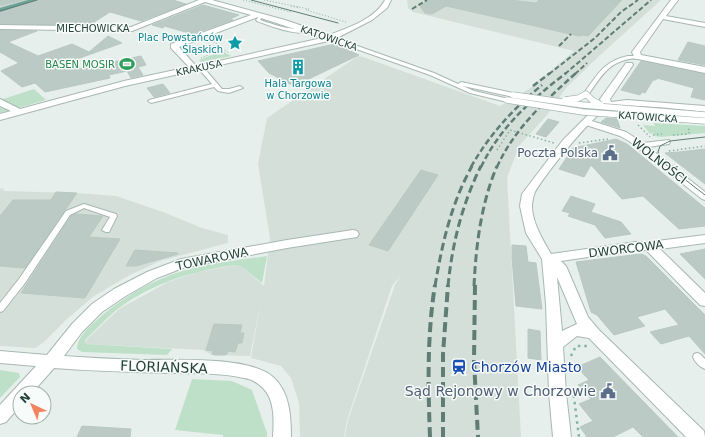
<svg xmlns="http://www.w3.org/2000/svg" width="705" height="437" viewBox="0 0 705 437" font-family="'DejaVu Sans',sans-serif">
<rect width="100%" height="100%" fill="#e6efeb"/>
<!-- built -->
<path fill="#d4dfda" d="M 407,0 L 661,0 L 597,58 L 566,88 L 547,115 L 519,146 L 507,178 L 521,437 L 345,437 L 348,420 L 395,285 L 401,275 L 392,286 L 347,420 L 344,437 L 300,437 L 299,403 L 291,378 L 281,366 L 251,358 L 261,300 L 250,356 L 212,355 L 203,350 L 86,344 L 86,340 L 119,309 L 168,282 L 198,272 L 236,265 L 242,267 L 264,286 L 270,238 L 258,164 L 267,118 L 358,56 L 363,57 L 500,106 L 529,89 L 574,51 L 413,12 L 408,8 Z
M 4,188 L 3,191 L 77,193 L 116,196 L 163,212 L 202,228 L 228,235 L 228,243 L 160,261 L 128,276 L 94,296 L 67,319 L 44,342 L 35,348 L 0,346 L 0,189 Z"/>
<!-- green -->
<path fill="#bfe0c8" d="M 222,51 L 231,56 L 201,62 L 199,60 Z
M 34,89 L 46,100 L 0,113 L 0,100 Z
M 654,123 L 705,126 L 705,133 L 661,137 L 655,136 L 653,133 L 650,134 L 643,125 L 655,126 Z
M 267,256 L 262,283 L 242,267 L 236,265 C 195,270 153,283 119,308 C 107,317 96,330 85,340 L 86,344 L 172,349 L 167,355 L 82,352 L 77,349 C 77,337 89,327 97,320 C 121,298 151,281 182,271 C 210,263 239,260 267,256 Z
M 0,370 L 19,373 L 20,377 L 0,398 Z
M 192,379 L 232,381 L 252,390 L 267,433 L 267,437 L 223,437 L 223,435 L 175,430 Z"/>
<!-- building -->
<path fill="#bbcac4" stroke="#b8c9c2" d="M 0,0 L 23,0 L 0,6 Z
M 39,0 L 173,0 L 186,4 L 141,21 L 110,12 L 91,24 L 86,25 L 0,24 L 0,13 Z
M 429,0 L 510,0 L 536,3 L 539,0 L 622,0 L 588,36 L 583,35 L 579,36 L 446,6 L 432,14 L 425,13 L 420,6 Z
M 203,5 L 239,15 L 230,19 L 233,20 L 193,34 L 164,26 L 163,28 L 152,25 Z
M 0,30 L 37,31 L 8,42 L 38,56 L 72,44 L 89,52 L 108,36 L 122,43 L 77,59 L 80,69 L 141,56 L 146,65 L 138,67 L 143,75 L 131,78 L 127,71 L 109,75 L 110,78 L 45,92 L 35,83 L 22,87 L 1,71 L 19,63 L 0,52 Z
M 688,42 L 705,46 L 705,65 L 678,60 Z
M 335,44 L 359,55 L 294,86 L 269,73 L 258,61 Z
M 641,61 L 705,74 L 705,100 L 691,97 L 694,88 L 657,78 L 656,80 L 653,80 L 645,93 L 642,92 L 640,95 L 621,90 Z
M 163,84 L 170,93 L 154,97 L 147,88 Z
M 606,118 L 617,119 L 620,128 L 601,122 Z
M 548,119 L 559,122 L 546,137 L 536,134 Z
M 616,139 L 627,144 L 705,208 L 705,226 L 679,229 L 643,196 L 622,199 L 591,165 L 584,177 L 559,169 L 573,148 Z
M 705,149 L 705,184 L 665,153 L 679,152 Z
M 421,170 L 438,175 L 388,251 L 369,245 Z
M 56,192 L 77,193 L 25,268 L 0,266 L 0,216 L 13,200 L 51,200 Z
M 571,196 L 595,204 L 591,212 L 621,222 L 631,234 L 605,238 L 595,225 L 568,216 L 570,213 L 562,211 Z
M 75,214 L 103,216 L 89,237 L 120,239 L 85,298 L 21,293 L 71,216 Z
M 512,245 L 526,246 L 528,262 L 536,263 L 542,309 L 516,306 L 512,258 Z
M 705,249 L 705,279 L 680,254 Z
M 135,250 L 178,253 L 178,254 L 136,266 L 126,266 Z
M 641,254 L 646,256 L 705,315 L 705,354 L 689,336 L 661,344 L 650,332 L 679,325 L 665,309 L 637,317 L 645,326 L 614,335 L 597,315 L 591,312 L 576,262 Z
M 214,324 L 242,325 L 240,333 L 244,333 L 242,343 L 238,343 L 235,352 L 228,351 L 227,354 L 224,355 L 215,355 L 212,354 L 213,351 L 206,350 Z
M 528,329 L 540,331 L 541,360 L 528,358 Z
M 600,357 L 678,437 L 643,437 L 633,427 L 613,437 L 587,437 L 580,427 L 593,421 L 579,404 L 591,399 L 578,385 L 589,380 L 577,367 Z
M 82,426 L 131,429 L 130,437 L 77,437 Z"/>
<g fill="none" stroke-linecap="round" stroke-linejoin="round">
<!-- service casing -->
<g stroke="#a8b8b2" stroke-width="2">
<path id="service" d="M 260,15 L 263,16 L 260,20 C 270,23 279,27 289,28 C 296,30 305,28 311,31 C 298,37 270,26 257,21 L 256,20 Z
M 328,37 L 332,37 L 434,73 L 458,84 L 461,82 L 513,93 L 516,95 L 513,97 L 463,86 L 474,91 L 509,99 L 510,100 L 507,102 L 470,93 L 430,75 L 328,39 Z
M 628,56 L 638,56 L 640,57 L 638,58 C 609,60 603,74 588,95 L 584,95 L 584,93 C 598,74 604,61 628,56 Z
M 199,67 L 203,67 L 222,89 L 229,89 L 240,86 L 243,88 L 229,93 L 218,91 L 214,87 L 151,103 L 148,101 L 149,100 L 212,84 L 199,69 Z
M 84,204 L 116,214 L 117,216 L 109,232 L 106,232 L 102,230 L 110,217 L 84,208 L 70,215 L 25,283 L 3,311 L 0,312 L 0,303 L 19,279 L 66,211 Z
M 697,353 L 700,354 L 705,359 L 705,369 C 700,367 695,362 693,357 L 694,354 Z"/>
</g>
<!-- pedestrian casing -->
<g stroke="#a8b8b2" stroke-width="2">
<path id="pedestrian" d="M 583,120 L 589,120 L 626,132 L 643,143 L 669,140 L 670,142 L 669,144 L 648,147 L 705,192 L 705,200 L 702,199 L 629,141 L 620,136 L 583,124 Z"/>
</g>
<!-- minor casing -->
<g stroke="#a8b8b2" stroke-width="2">
<path id="minor" d="M 199,0 L 212,0 L 285,20 L 329,35 C 348,28 375,19 385,0 L 391,0 L 387,8 L 372,20 L 333,40 L 125,86 L 0,120 L 0,114 L 11,111 L 0,106 L 0,99 L 20,109 L 124,81 L 189,67 L 171,48 L 171,44 L 251,15 L 205,2 L 132,31 L 0,29 L 0,25 L 131,27 ZM 258,17 L 322,38 L 196,66 L 179,47 Z
M 671,0 L 678,0 L 666,16 L 705,23 L 705,27 L 663,19 L 640,52 L 641,55 L 705,67 L 705,73 L 638,59 L 635,59 L 632,52 Z
M 626,63 L 632,63 L 633,65 L 610,99 L 611,102 L 627,100 L 705,106 L 705,112 C 686,110 623,102 608,108 C 591,116 545,175 535,192 C 533,196 533,200 532,204 C 531,221 543,240 551,254 L 636,242 L 649,242 L 705,235 L 705,243 L 660,249 L 705,293 L 705,306 L 700,305 L 646,250 L 636,250 L 561,261 L 566,266 L 588,317 L 599,330 L 704,431 L 705,437 L 686,437 L 589,338 L 577,336 L 563,347 L 566,393 L 571,437 L 553,437 L 549,393 L 546,304 L 542,259 L 526,233 L 520,206 L 522,194 L 563,140 L 594,109 L 602,104 L 600,99 ZM 557,277 L 577,324 L 562,331 Z
M 353,230 L 357,231 L 359,234 L 357,237 L 287,248 L 183,268 L 157,278 L 124,297 L 102,312 L 82,332 L 64,356 C 90,358 116,359 143,360 C 175,360 250,356 273,377 C 290,392 291,417 291,437 L 273,437 C 274,420 275,400 263,388 C 257,382 251,379 244,378 C 220,373 195,373 171,373 C 132,372 93,371 54,368 L 32,393 L 20,393 L 20,406 L 6,422 L 0,424 L 0,405 L 36,366 L 0,363 L 0,351 L 47,355 L 72,324 L 92,304 L 114,289 L 147,272 L 181,259 L 287,240 Z"/>
</g>
<!-- primary casing -->
<g stroke="#c2cac8" stroke-width="2">
<path id="primary" d="M 28,0 L 38,0 L 0,12 L 0,8 Z"/>
</g>
<!-- path-far2 -->
<path stroke="#86b3a5" stroke-width="1" stroke-dasharray="1 2" stroke-linecap="butt" d="M 243,0 L 291,12
M 264,0 L 309,9 L 306,10 L 346,22
M 291,6 L 300,8
M 222,49 L 230,53
M 201,58 L 222,49 L 215,42 L 211,42"/>
<!-- path-far1 -->
<path stroke="#86b3a5" stroke-width="1.5" stroke-dasharray="1.5 2.5" stroke-linecap="butt" d="M 638,125 L 650,137
M 653,135 L 662,134
M 673,135 L 688,134 L 690,132 L 688,128
M 579,143 L 608,139
M 497,150 L 510,130 L 554,143
M 669,151 L 705,146"/>
<!-- path -->
<path stroke="#86b3a5" stroke-width="2.5" stroke-dasharray="2.5 4" stroke-linecap="butt" d="M 571,356 L 576,346 L 588,346
M 573,389 L 579,437"/>
<!-- service -->
<use href="#service" fill="#fff" fill-rule="evenodd"/>
<!-- pedestrian -->
<use href="#pedestrian" fill="#fff" fill-rule="evenodd"/>
<!-- minor -->
<use href="#minor" fill="#fff" fill-rule="evenodd"/>
<!-- primary -->
<use href="#primary" fill="#6aa596" fill-rule="evenodd"/>
<!-- tram -->
<path stroke="#5f7d75" stroke-width="1" d="M 251,0 L 338,23
M 0,11 L 37,0
M 705,137 L 670,141 L 660,146 L 658,152 L 661,159 L 665,164 L 705,195"/>
<!-- rail-far3 -->
<path stroke="#5f7d75" stroke-width="2" stroke-dasharray="5 2.5" stroke-linecap="butt" d="M 412,9 L 427,0
M 559,46 L 571,34
M 549,74 L 595,38 L 621,12 L 638,0
M 565,74 L 651,0
M 575,74 L 587,63"/>
<!-- rail-far2 -->
<path stroke="#5f7d75" stroke-width="2.5" stroke-dasharray="6 3" stroke-linecap="butt" d="M 533,86 L 550,73
M 471,167 C 489,135 513,109 542,85
M 481,167 C 501,126 530,101 566,73
M 497,167 C 514,129 545,101 576,73"/>
<!-- rail-far1 -->
<path stroke="#5f7d75" stroke-width="3" stroke-dasharray="8 4" stroke-linecap="butt" d="M 435,286 C 442,244 451,204 472,166
M 448,286 C 452,245 462,204 481,166
M 474,286 C 476,245 481,204 497,166"/>
<!-- rail -->
<path stroke="#5f7d75" stroke-width="4" stroke-dasharray="10 5" stroke-linecap="butt" d="M 475,285 L 474,361 L 478,437
M 430,437 C 428,387 427,335 435,285
M 443,437 L 443,354 L 448,285"/>
<!-- service-bridge casing -->
<g stroke="#a8b8b2" stroke-width="7" stroke-linecap="butt">
<path id="service-bridge" d="M 513,95 L 583,105 L 705,115
M 507,100 L 583,112 L 705,121
M 565,100 L 579,98 L 586,94 L 592,100 L 601,105"/>
</g>
<!-- service-bridge -->
<use href="#service-bridge" stroke="#fff" stroke-width="5.5"/>
</g>
<!-- icons -->
<defs>
<g id="sight-bare" transform="scale(1.2)"><path d="M0-6L1.8-2.2L6-1.7L2.9 1.2L3.7 5.4L0 3.3L-3.7 5.4L-2.9 1.2L-6-1.7L-1.8-2.2Z" fill="#0f9aa8" stroke="#f7fbf9" stroke-width="2.5" paint-order="stroke"/></g>
<g id="stadium-bare" transform="scale(1.2)"><path d="M0-5a6.5 5 0 1 0 0 10a6.5 5 0 1 0 0-10ZM-3.5-1.8h7v3.6h-7Z" fill="#2e9e5b" stroke="#f7fbf9" stroke-width="2.5" paint-order="stroke"/></g>
<g id="building-bare" transform="scale(1.2)"><path d="M-4-6H4V6H1V3H-1V6H-4ZM-2.5-4.3h1.7v1.8h-1.7ZM.8-4.3h1.7v1.8H.8ZM-2.5-1h1.7V.8h-1.7ZM.8-1h1.7V.8H.8Z" fill="#0f9aa8" stroke="#f7fbf9" stroke-width="2.5" paint-order="stroke"/></g>
<g id="civic-bare" transform="scale(1.2)"><path d="M-.6-6.5H3V-4.5H.6V-3L4-1V1h2V6H-6V1h2V-1L-.6-3ZM-1.2 2.5V6h2.4V2.5Z" fill="#5c6f8a" stroke="#f7fbf9" stroke-width="2.5" paint-order="stroke"/></g>
<g id="station-bare" transform="scale(1.2)"><path d="M-3-6H3Q5-6 5-4V2Q5 4 3 4L4.5 6H3L1.5 4h-3L-3 6H-4.5L-3 4Q-5 4-5 2V-4Q-5-6-3-6ZM-3.5-4v3h7v-3ZM-3.5 1v1.5H-2V1ZM2 1v1.5H3.5V1Z" fill="#1a4fb4" stroke="#f7fbf9" stroke-width="2.5" paint-order="stroke"/></g>
</defs>
<g fill-rule="evenodd">
<use href="#sight-bare" x="235" y="43"/>
<use href="#stadium-bare" x="127" y="64"/>
<use href="#building-bare" x="298" y="67"/>
<use href="#civic-bare" x="610" y="153"/>
<use href="#station-bare" x="459" y="367"/>
<use href="#civic-bare" x="608" y="391"/>
</g>
<g text-anchor="middle" dominant-baseline="central" stroke-width="3" stroke-linejoin="round" paint-order="stroke">
<!-- far-street labels -->
<g font-size="10" fill="#24423a" stroke="#f7fbf9">
<text x="93" y="28">MIECHOWICKA</text>
<text transform="translate(329 38) rotate(19)">KATOWICKA</text>
<text transform="translate(199 68) rotate(-12)">KRAKUSA</text>
<text transform="translate(648 117) rotate(4)">KATOWICKA</text>
</g>
<!-- far-culture labels -->
<g font-size="10" fill="#0d838f" stroke="#f7fbf9" text-anchor="end">
<text x="223" y="37">Plac Powstańców<tspan x="223" dy="12">Śląskich</tspan></text>
<text x="298" y="83" text-anchor="middle">Hala Targowa<tspan x="298" dy="12">w Chorzowie</tspan></text>
</g>
<!-- far-leisure labels -->
<g font-size="10" fill="#27864d" stroke="#f7fbf9" text-anchor="end">
<text x="115" y="64">BASEN MOSIR</text>
</g>
<!-- service labels -->
<g font-size="12" fill="#4e5e75" stroke="#f7fbf9" text-anchor="end">
<text x="598" y="153">Poczta Polska</text>
</g>
<!-- street labels -->
<g font-size="12" fill="#24423a" stroke="#f7fbf9">
<text transform="translate(659 161) rotate(38)">WOLNOŚCI</text>
<text transform="translate(626 249) rotate(-7)">DWORCOWA</text>
<text transform="translate(212 259) rotate(-12)">TOWAROWA</text>
</g>
<!-- near-street labels -->
<g font-size="14" fill="#24423a" stroke="#f7fbf9">
<text transform="translate(164 367) rotate(2)">FLORIAŃSKA</text>
</g>
<!-- near-transit labels -->
<g font-size="14" fill="#164399" stroke="#f7fbf9" text-anchor="start">
<text x="471" y="367">Chorzów Miasto</text>
</g>
<!-- near-service labels -->
<g font-size="14" fill="#4e5e75" stroke="#f7fbf9" text-anchor="end">
<text x="596" y="391">Sąd Rejonowy w Chorzowie</text>
</g>
</g>
<!-- north arrow -->
<g transform="translate(32 405) rotate(316)"><circle r="19" fill="#f7fbf9" stroke="#a3b1ad"/>
<path d="M0-3L7 15L0 10L-7 15Z" fill="#f4845f"/>
<text y="-6" font-size="11" font-weight="bold" text-anchor="middle" fill="#24423a">N</text>
</g>
</svg>
